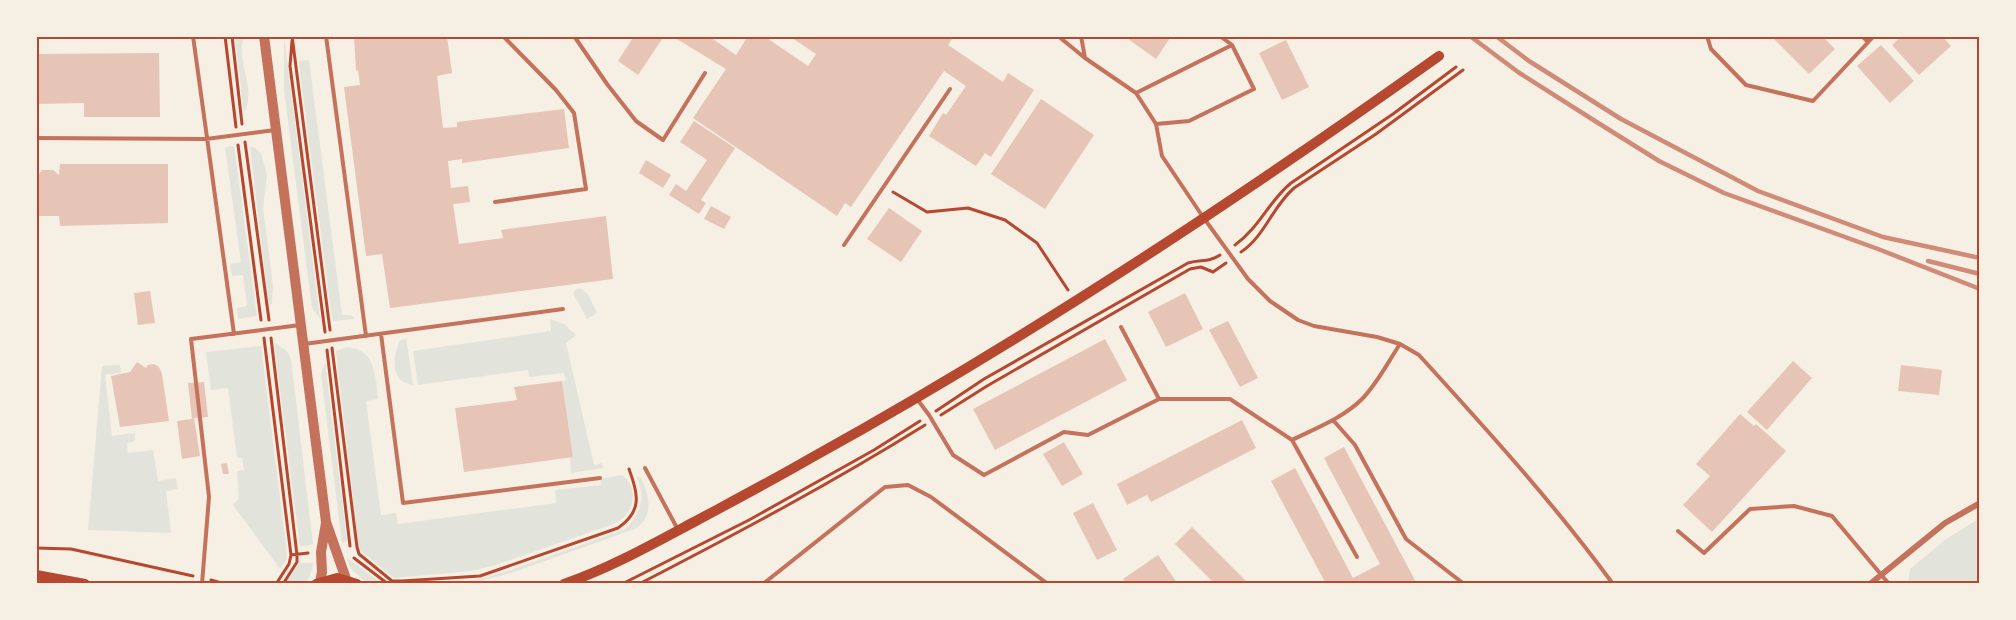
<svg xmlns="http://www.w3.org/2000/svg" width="2016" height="620" viewBox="0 0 2016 620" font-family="'DM Sans',sans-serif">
<rect width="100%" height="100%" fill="#f6efe4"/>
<!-- green -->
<path fill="#e2e4dc" d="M 235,36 L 244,36 C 244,39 242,42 242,45 C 239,67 256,89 244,113 Z
M 284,36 L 320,319 L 312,308 L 310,293 L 284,90 Z
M 309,60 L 342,315 L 351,315 L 355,319 L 333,321 L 331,311 L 299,64 L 299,61 Z
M 234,146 L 257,316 L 238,319 L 237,308 L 247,306 L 243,275 L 232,276 L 230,264 L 241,262 L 225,147 Z
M 250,147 L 255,148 L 261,153 L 267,175 L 263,208 L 273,285 L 272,303 L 269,306 Z
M 576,289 L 582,289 L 588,294 L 597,313 L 587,319 L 573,293 Z
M 550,319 L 564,324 L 576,335 L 566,343 L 594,465 L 602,463 L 603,468 L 571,473 L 570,457 L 573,457 L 562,381 L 566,380 L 564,373 L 529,377 L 528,370 L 418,385 L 413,351 L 551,331 Z
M 406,338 L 413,385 C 390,382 392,357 400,341 Z
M 274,342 L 286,350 L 291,359 L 313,544 L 300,547 Z
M 261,346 L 286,546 L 287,559 L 280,569 L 233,505 L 239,498 L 237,471 L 244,470 L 242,458 L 237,458 L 228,388 L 211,390 L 206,352 Z
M 347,347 C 375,349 376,376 378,399 L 366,401 L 381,515 L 396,513 L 398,524 L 556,503 L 555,490 L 601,485 L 600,479 L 622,475 C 638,486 635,511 619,521 C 615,524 610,525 605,527 L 496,565 L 472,571 L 394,578 L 359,550 L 336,351 Z
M 325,362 L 347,541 L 342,543 L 321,375 Z
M 120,365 L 121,373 L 105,375 L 112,436 L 135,433 L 135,441 L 127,443 L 128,453 L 153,450 L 158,481 L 176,478 L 178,489 L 166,491 L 171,533 L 88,530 L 102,366 Z
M 637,476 L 641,478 C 650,496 654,517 635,529 L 511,573 L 469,584 L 451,584 L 484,578 L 516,568 L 623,530 C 634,523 644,505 641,491 C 640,486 638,481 637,476 Z
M 1980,518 L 1980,584 L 1908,584 L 1910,569 L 1946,539 Z
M 346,558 L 353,562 L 382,584 L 368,584 L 351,569 Z
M 299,563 L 313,563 C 312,571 310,578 304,584 L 284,584 Z"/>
<!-- building -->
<path fill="#e6c5b7" d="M 354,36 L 447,36 L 452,73 L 437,76 L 443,128 L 457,127 L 457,122 L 564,109 L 569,148 L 462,163 L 462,159 L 448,161 L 451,188 L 468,186 L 470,202 L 453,204 L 459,244 L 503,238 L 501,230 L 606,216 L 613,279 L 390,308 L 382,254 L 366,256 L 344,87 L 360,85 L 358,70 L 356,71 Z
M 634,36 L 664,36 L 638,75 L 618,61 Z
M 672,36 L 714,36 L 713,39 L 736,55 L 748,36 L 764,36 L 808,66 L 816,54 L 789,36 L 954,36 L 948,45 L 957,51 L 1003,82 L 1008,73 L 1034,90 L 991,157 L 985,153 L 976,166 L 929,136 L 943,113 L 946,115 L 966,86 L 944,71 L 851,207 L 845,203 L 837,216 L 693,118 L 726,69 Z
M 1124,36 L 1167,36 L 1170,38 L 1156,59 Z
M 1771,36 L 1822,36 L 1835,49 L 1809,74 Z
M 1902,36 L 1942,36 L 1951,46 L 1919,75 L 1892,45 Z
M 1286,40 L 1309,87 L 1282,100 L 1259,53 Z
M 1881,45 L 1914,81 L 1890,103 L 1857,66 Z
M 159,53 L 160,117 L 84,117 L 84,103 L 36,104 L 36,54 Z
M 1041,99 L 1094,135 L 1045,209 L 991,174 Z
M 694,121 L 735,148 L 701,200 L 706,203 L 699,214 L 669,195 L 676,184 L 686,191 L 707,160 L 680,142 Z
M 646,160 L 671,175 L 663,188 L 639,173 Z
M 60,164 L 168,164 L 168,223 L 60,226 L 59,216 L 36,216 L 36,178 L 42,170 L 53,170 L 59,175 Z
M 711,206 L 731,217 L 724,229 L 704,219 Z
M 889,208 L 922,231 L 901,262 L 867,239 Z
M 150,291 L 155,323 L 138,325 L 134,293 Z
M 1185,293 L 1203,329 L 1166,347 L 1148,312 Z
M 1228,321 L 1258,378 L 1240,387 L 1209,330 Z
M 1105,339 L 1127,380 L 995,450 L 973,409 Z
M 1793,361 L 1812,378 L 1767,430 L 1747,412 Z
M 137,362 L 146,368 L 148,365 L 154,364 L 159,367 L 162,374 L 169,421 L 120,427 L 111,376 L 130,372 Z
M 1901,365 L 1942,370 L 1939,395 L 1898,391 Z
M 562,381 L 573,457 L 464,472 L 455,408 L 517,400 L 514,387 Z
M 204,382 L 208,417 L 194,418 L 200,456 L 182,459 L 177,421 L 192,419 L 188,383 Z
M 1740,414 L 1754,426 L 1756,424 L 1786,451 L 1712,532 L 1683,505 L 1710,476 L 1696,464 Z
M 1242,420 L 1256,448 L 1151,502 L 1147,495 L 1127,505 L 1117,484 Z
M 1064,442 L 1083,474 L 1062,486 L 1043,454 Z
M 1344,447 L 1417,584 L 1326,584 L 1271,481 L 1295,468 L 1353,578 L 1380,564 L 1324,458 Z
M 227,463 L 229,474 L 223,474 L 221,464 Z
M 1093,503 L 1117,550 L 1097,560 L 1073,513 Z
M 1192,527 L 1249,584 L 1215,584 L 1175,544 Z
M 1158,555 L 1178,584 L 1126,584 L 1123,579 Z"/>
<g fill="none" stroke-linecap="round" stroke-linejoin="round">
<!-- path -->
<path stroke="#b5482f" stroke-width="3" d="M 225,36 L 236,127
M 232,36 L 242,124
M 292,36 L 330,330
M 292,41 L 290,66 L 325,332
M 245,142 L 269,320
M 238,145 L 261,320
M 893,192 L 927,212 L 968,208 L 1005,220 L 1037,243 L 1068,290
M 1235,245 C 1259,228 1269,201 1291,183 L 1393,114 L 1456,67
M 1241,252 C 1265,236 1272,207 1294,188 L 1376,134 L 1463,70
M 264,338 L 291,555 L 289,564 L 276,584
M 271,338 L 297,555 L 297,562 L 283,584
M 332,348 L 357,547 L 359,554 L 392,581 L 402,581 L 402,584
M 327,350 L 350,546
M 936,411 L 984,379 L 1188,263 C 1201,259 1208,263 1220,255
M 941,415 L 987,386 L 1190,269 L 1201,267 L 1213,272 L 1226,263
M 36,548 L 71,549 L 193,576
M 291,555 L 308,553
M 354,558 L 388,584
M 211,580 L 225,584
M 399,584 L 402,581 L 480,576 L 618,528 C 643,511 638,493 629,469
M 622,584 L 749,520 L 874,450 L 920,421
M 639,584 C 736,534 832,483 925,425"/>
<!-- service -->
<path stroke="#c5725c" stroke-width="4" d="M 193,36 L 234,334
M 326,36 L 366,336
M 574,36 L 607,84 L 636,121 L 663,140 L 705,73
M 1058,36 L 1085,58
M 1081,36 L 1085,58 L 1136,93 L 1232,45
M 1707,36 L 1711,49 L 1746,85 L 1813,101 L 1874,36
M 1862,36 L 1868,42
M 1136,93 L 1156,124 L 1189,121 L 1254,89 L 1232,45 L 1220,36
M 1156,124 L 1162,156 L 1203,217 L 1248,279 L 1270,301 L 1298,320 L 1314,326 L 1377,337 L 1400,344 L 1419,355 C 1487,430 1553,502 1613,584
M 36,138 L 206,139 L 275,130
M 495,202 L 586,189 L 574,113 L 556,90 L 503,36
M 844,245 L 950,89
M 1121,327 L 1159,399
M 381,334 L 403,503 L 600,478
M 304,344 L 563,309
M 917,399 L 929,415 L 953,455 L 984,475 L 1064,432 L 1088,435 L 1159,399 L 1230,399 L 1292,440 C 1316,428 1343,418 1362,399 C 1377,384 1388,362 1400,344
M 1333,420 L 1355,445 L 1406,539 L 1464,584
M 1292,440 L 1357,557
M 645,468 L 677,528
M 1678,531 L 1704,553 L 1750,509 L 1794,506 L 1832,516 L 1889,584
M 202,584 L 209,497 L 191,339 L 300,325
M 763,584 L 885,487 L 908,485 L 931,497 L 1048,584"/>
<!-- minor -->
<path stroke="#c5725c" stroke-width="6" d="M 1870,584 L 1945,523 L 1980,503"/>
<!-- tertiary -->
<path stroke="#c5725c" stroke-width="10" d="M 264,36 L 326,522 L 346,579
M 320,582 L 322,572 L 321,552 L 326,523"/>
<!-- secondary -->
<path stroke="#b5482f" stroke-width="10" d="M 36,575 L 85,584
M 316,584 L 337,578 L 357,584
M 564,584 C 610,568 651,545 694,522 C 733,501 773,480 811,458 C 1028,338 1237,200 1439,56"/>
<!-- rail -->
<path stroke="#cf8b77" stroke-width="4.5" d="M 1470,36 L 1518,72 L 1595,121 L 1659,161 L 1724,193 L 1878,249 L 1980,289
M 1496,36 L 1529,61 L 1621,119 L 1758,191 L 1883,237 L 1980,258
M 1928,261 L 1980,274"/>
</g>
<!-- border -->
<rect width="2016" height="620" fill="none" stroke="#f6efe4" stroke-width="75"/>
<rect x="38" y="38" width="1940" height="544" fill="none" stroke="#b5482f" stroke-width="2"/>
</svg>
